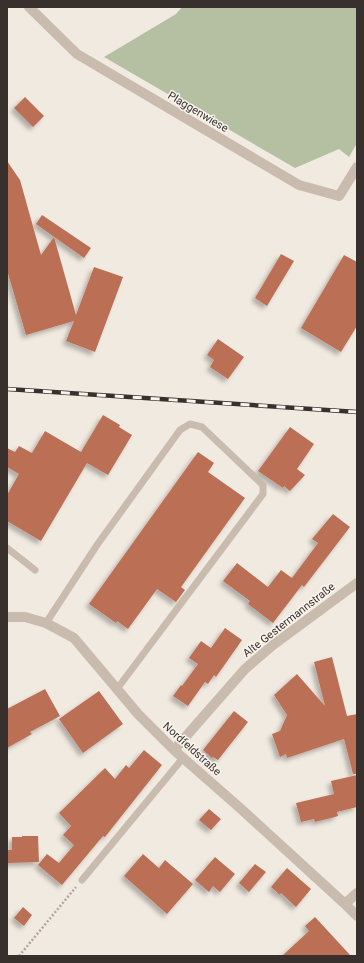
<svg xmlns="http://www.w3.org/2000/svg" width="364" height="963" viewBox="0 0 364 963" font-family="Roboto,sans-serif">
<defs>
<filter id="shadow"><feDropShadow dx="-3.5" dy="3.5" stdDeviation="2" flood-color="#0004"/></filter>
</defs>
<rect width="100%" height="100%" fill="#f1eae1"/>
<!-- green -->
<path fill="#b5bfa2" d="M 182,7 L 357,7 L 357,143 L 349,157 L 339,149 L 295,168 L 104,57 L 176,14 Z"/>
<!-- building -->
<path fill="#bb7056" filter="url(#shadow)" d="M 25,97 L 44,116 L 33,127 L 14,108 Z
M 7,161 L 20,180 L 41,255 L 54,237 L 76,315 L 94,267 L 123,277 L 95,352 L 66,341 L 74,321 L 26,335 L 7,270 Z
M 42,215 L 91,248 L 84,258 L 36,224 Z
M 281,254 L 294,261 L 267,306 L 255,298 Z
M 344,255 L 357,262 L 357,326 L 341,352 L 301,328 Z
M 218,339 L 244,357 L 228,379 L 210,367 L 214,360 L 207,355 Z
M 103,415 L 120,425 L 119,427 L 132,435 L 108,475 L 87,463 L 41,541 L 7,521 L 7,495 L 19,474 L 7,467 L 7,448 L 15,452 L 19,446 L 32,453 L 45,431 L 81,452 Z
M 290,427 L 314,444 L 297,469 L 305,475 L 290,491 L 284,486 L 283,488 L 258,471 Z
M 198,452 L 214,463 L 208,472 L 245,498 L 181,587 L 185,590 L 176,602 L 157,589 L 128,629 L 117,621 L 116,623 L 89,604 Z
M 333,514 L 350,527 L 304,587 L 302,585 L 273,623 L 248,604 L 250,601 L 223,581 L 237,563 L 268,587 L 281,570 L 292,578 L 318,543 L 312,539 Z
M 225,628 L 242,640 L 216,677 L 214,675 L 208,684 L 205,682 L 188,706 L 173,696 L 181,685 L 182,686 L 198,664 L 189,658 L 201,641 L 211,648 Z
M 332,657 L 347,716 L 357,714 L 357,774 L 353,774 L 344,739 L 287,758 L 286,754 L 280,757 L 272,734 L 280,731 L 287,715 L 274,695 L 297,674 L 325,706 L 314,662 Z
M 45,689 L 60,716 L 30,732 L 32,734 L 7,748 L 7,709 Z
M 99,691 L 123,724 L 83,753 L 59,719 Z
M 234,711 L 248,722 L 218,760 L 213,757 L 212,758 L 203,750 Z
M 144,750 L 162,765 L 105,837 L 103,836 L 62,885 L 38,865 L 47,854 L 59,863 L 74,845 L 63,835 L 71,826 L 59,813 L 105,768 L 115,779 L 126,765 L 129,768 Z
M 357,775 L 357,807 L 337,812 L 338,816 L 331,818 L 315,822 L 314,819 L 301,822 L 296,803 L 334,794 L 331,781 Z
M 209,809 L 221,819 L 211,830 L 199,820 Z
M 22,836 L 38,836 L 39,862 L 7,863 L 7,850 L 12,850 L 12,837 L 22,837 Z
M 143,854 L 159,868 L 165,860 L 193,884 L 167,914 L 124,876 Z
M 215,857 L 235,874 L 220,892 L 213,886 L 209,892 L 195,880 Z
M 255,864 L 266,872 L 249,892 L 239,883 Z
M 287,868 L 311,889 L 296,907 L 281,893 L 280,895 L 271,887 Z
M 23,907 L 32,915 L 24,926 L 14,918 Z
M 315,917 L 351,956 L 282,956 L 309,931 L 305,926 Z"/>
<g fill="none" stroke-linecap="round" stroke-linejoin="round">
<!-- path -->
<path stroke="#b5a598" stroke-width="2.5" stroke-dasharray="2 2" stroke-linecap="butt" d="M 19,956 L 76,887"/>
<!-- service -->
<path stroke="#c9bbae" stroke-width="7" d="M 7,548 L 35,570
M 46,623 L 97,545 L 180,430 L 190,424 L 202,427 L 263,485 L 263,494 L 117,689
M 82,880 L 183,758"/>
<!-- minor -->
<path stroke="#c9bbae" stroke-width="10" d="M 29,7 L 77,54 L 299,185 L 339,196 L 357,167
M 7,617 L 25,617 L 46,623 L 74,638 L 138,714 L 174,750 L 240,808 L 345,904 L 357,916
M 174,750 L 245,669 L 273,645 L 357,583
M 345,904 L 357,893"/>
<!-- rail casing -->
<g stroke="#38302c" stroke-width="4.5">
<path id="rail" d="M 7,389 L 357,412"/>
</g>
<!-- rail -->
<use href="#rail" stroke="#f9f4ed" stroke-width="3" stroke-dasharray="9" stroke-linecap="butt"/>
</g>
<g text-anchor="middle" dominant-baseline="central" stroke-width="3" stroke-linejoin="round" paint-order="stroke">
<!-- street labels -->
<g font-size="11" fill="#38302c" stroke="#f9f4ed">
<text transform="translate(198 112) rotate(31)">Plaggenwiese</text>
<text transform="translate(289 620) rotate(-38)">Alte Gestermannstraße</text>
<text transform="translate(192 749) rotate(42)">Nordfeldstraße</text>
</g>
</g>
<!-- border -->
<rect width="364" height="963" fill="none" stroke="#38302c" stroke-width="16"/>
</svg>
